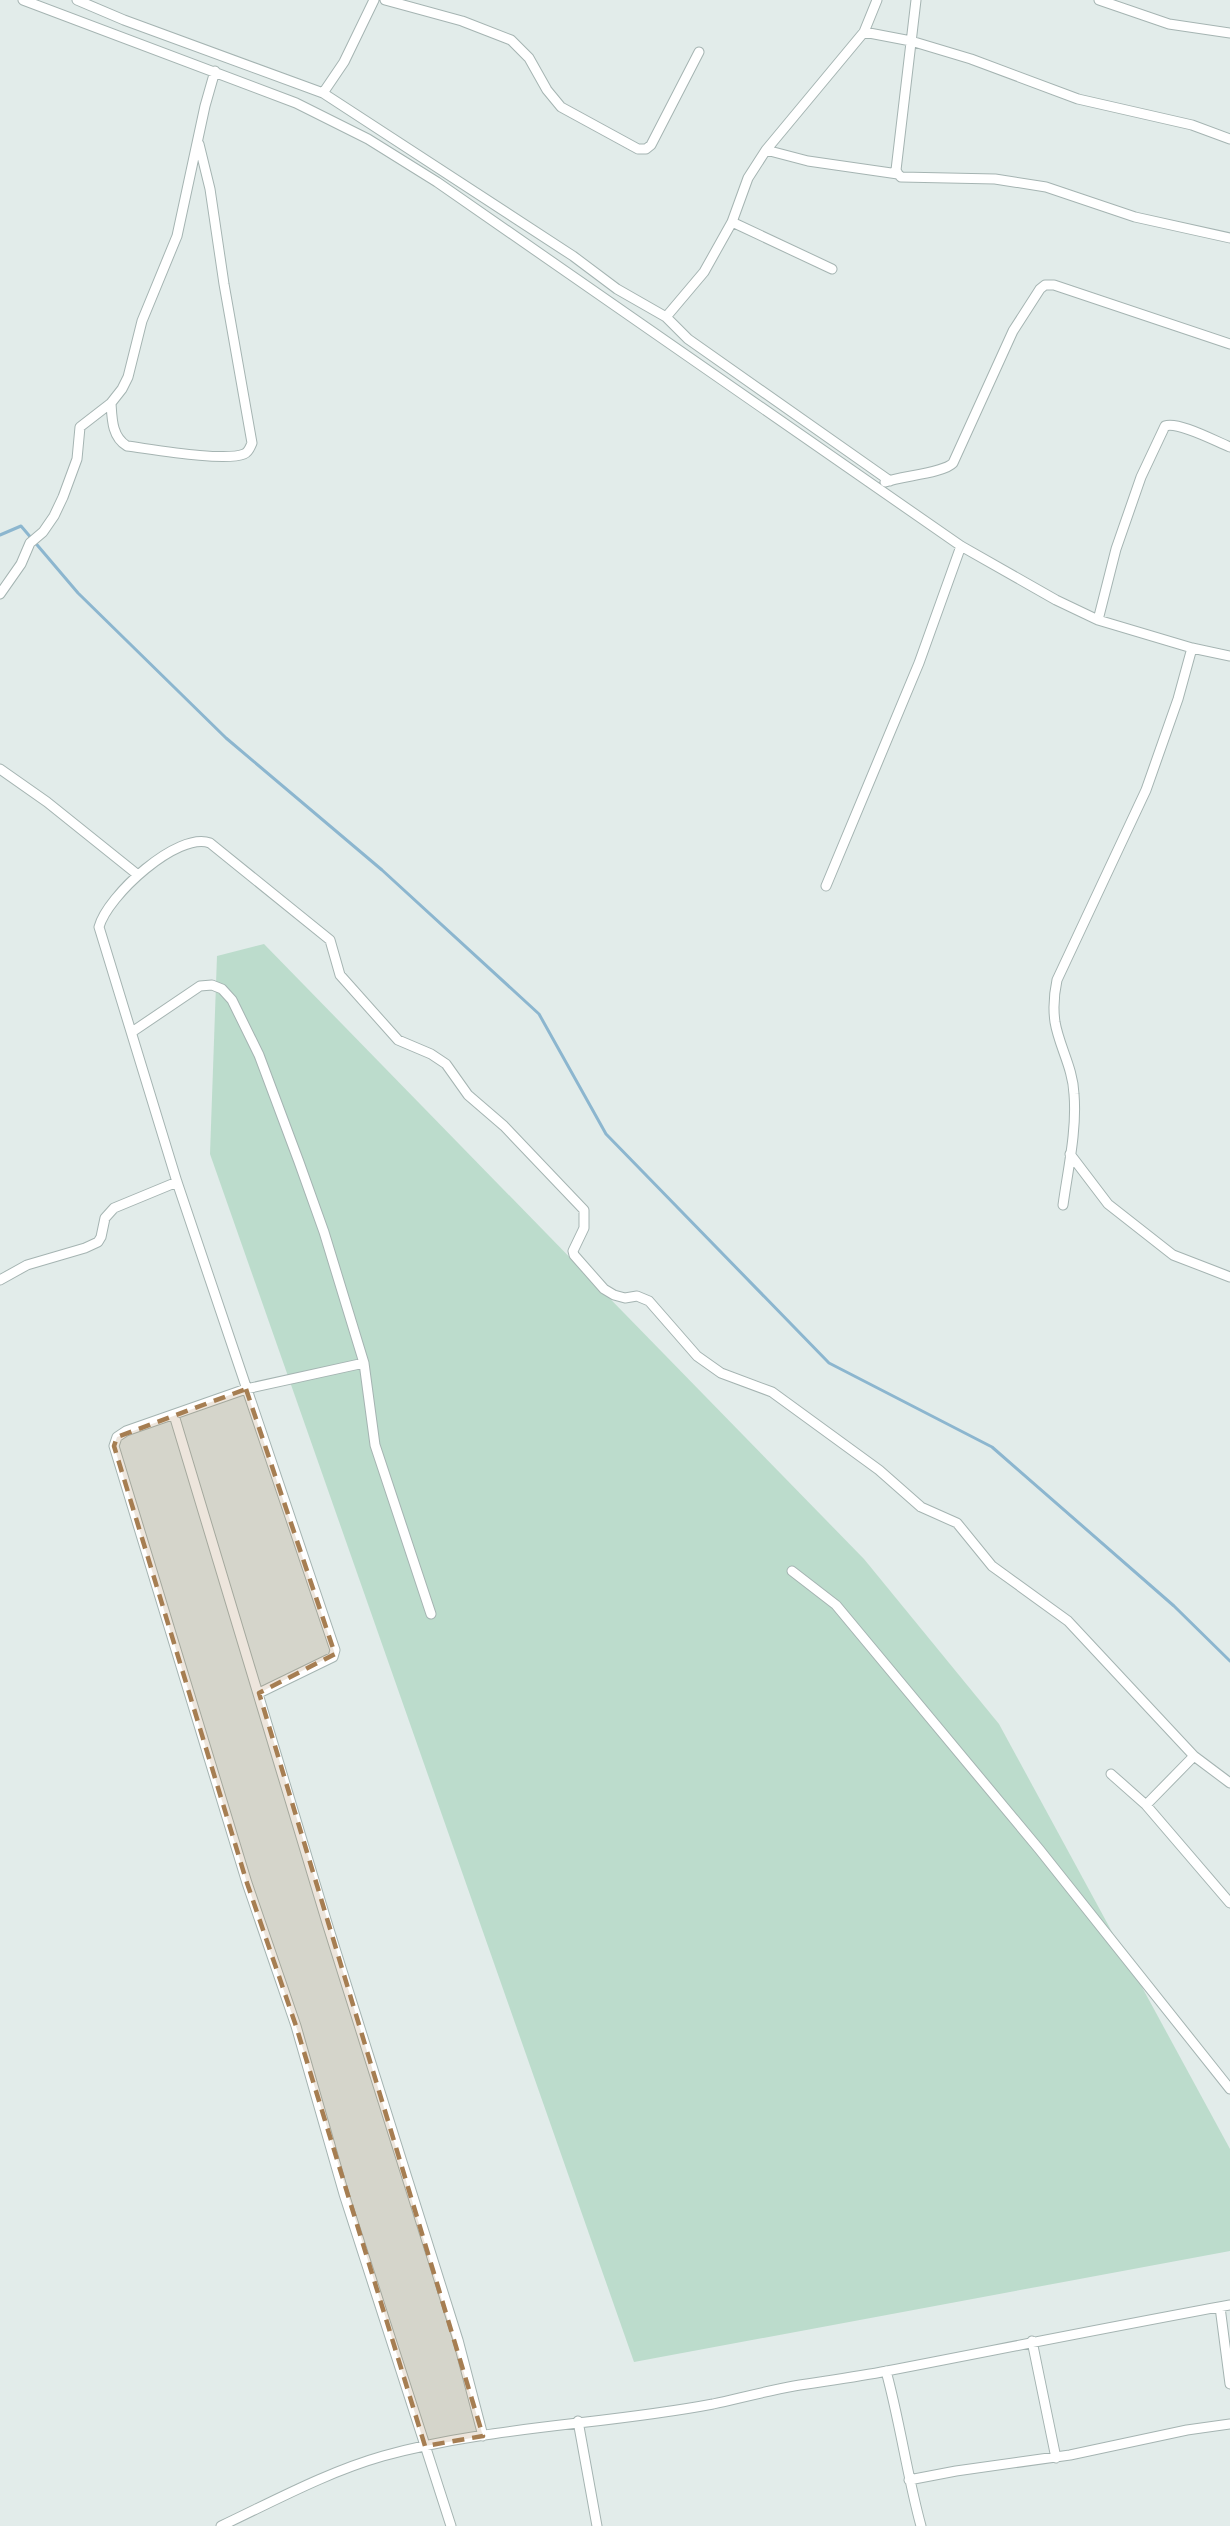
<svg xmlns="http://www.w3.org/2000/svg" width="1230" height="2526" viewBox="0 0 1230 2526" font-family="'PT Sans Narrow',sans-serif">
<rect width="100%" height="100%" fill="#e2ecea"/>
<!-- green -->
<path fill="#bcdccc" d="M 264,944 L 864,1559 L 999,1724 L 1230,2149 L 1230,2251 L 634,2362 L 210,1154 L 217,956 Z"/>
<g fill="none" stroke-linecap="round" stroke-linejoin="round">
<!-- stream -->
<path stroke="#8cb6cf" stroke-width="3" d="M 0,535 L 21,526 L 78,593 L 226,738 L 382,870 L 539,1014 L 606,1134 L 829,1363 L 992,1447 L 1174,1606 L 1230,1661"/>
<!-- street casing -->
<g stroke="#a5b4b2" stroke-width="11">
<path id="street" d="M 23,0 L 296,103 L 368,139 L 437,182 L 961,546 L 1056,600 L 1098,620 L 1192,648 L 1230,656
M 77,0 L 124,20 L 323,93 L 573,256 L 617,289 L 666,317 L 688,339 L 890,481
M 385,0 L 462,21 L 511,40 L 529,58 L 547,90 L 561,107 L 638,149 L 646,149 L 651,145 L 699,52
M 1099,0 L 1169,24 L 1230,33
M 864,32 L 911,41 L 971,59 L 1078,99 L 1192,125 L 1230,139
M 323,93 L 344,62 L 374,0
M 766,150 L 808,161 L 898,174 L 901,177 L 995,179 L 1046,187 L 1135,217 L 1230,238
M 898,174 L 896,170 L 916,0
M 732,222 L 832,269
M 666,317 L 704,272 L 732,222 L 748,178 L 766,150 L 864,32 L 877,0
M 111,403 C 112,419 112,437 127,446 C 151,449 224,462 244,454 C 249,452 250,447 252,443 L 224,284 L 210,189 L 199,144
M 885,482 C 901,476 944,473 953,463 L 1013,331 L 1040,289 L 1045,285 L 1054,285 L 1230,344
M 0,594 L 21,564 L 30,543 L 43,532 L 54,516 L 63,497 L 77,459 L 80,427 L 111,403 L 122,389 L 128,377 L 142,321 L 177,236 L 205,106 L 215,71
M 1098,620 L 1116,549 L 1141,477 L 1165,426 C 1178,421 1215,441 1230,447
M 0,769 L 47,802 L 138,875
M 826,886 L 919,663 L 961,546
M 132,1032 L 200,986 L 212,985 L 222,989 L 232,1000 L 259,1055 L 299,1162 L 324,1232 L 364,1363 L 375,1445 L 431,1614
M 1070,1154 L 1108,1204 L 1173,1255 L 1230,1277
M 1063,1205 C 1068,1169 1077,1130 1074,1094 C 1073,1068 1059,1046 1055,1022 C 1053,1008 1054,994 1057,980 L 1146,790 L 1178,699 L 1192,648
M 0,1280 L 27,1265 L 85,1248 L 98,1242 L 101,1237 L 105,1218 L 114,1208 L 177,1182
M 364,1363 L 246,1389 L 126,1431 L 117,1437 L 114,1446 L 247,1883 L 296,2026 L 344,2194 L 451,2526
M 174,1415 L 327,1923 L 458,2340 L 483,2436
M 792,1571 L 836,1605 L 1039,1849 L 1230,2089
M 259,1693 L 333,1657 L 335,1650 L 177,1182 L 99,927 C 107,896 178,831 210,843 L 330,940 L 340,975 L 398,1040 L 431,1054 L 446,1064 L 468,1095 L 504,1126 L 584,1210 L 584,1228 L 573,1251 L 574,1255 L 604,1289 L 614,1295 L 625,1298 L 637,1296 L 649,1301 L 697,1356 L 721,1373 L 772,1392 L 879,1470 L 921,1507 L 957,1523 L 992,1566 L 1068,1621 L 1194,1756 L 1230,1783
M 1111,1774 L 1146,1805 L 1230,1903
M 1146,1805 L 1194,1756
M 1220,2307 L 1230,2384
M 1032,2341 L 1056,2458
M 886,2371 C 900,2422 907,2475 921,2526
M 578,2421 L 597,2526
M 909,2480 L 956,2471 L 1070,2455 L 1187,2430 L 1230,2424
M 221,2526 C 274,2501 327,2472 383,2456 C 491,2426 604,2425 713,2404 C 740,2398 767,2391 794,2386 C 825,2381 856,2377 887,2371 C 1001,2349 1115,2326 1230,2305"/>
</g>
<!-- street -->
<use href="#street" stroke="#fff" stroke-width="9"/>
</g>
<!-- marked area -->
<path fill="#a67e52" fill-opacity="0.2" stroke="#a67e52" stroke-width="4.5" stroke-dasharray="12 8" stroke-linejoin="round" d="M 246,1389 L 335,1654 L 259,1693 L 483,2436 L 425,2446 L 296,2026 L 247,1883 L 114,1446 L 117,1437 Z"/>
</svg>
